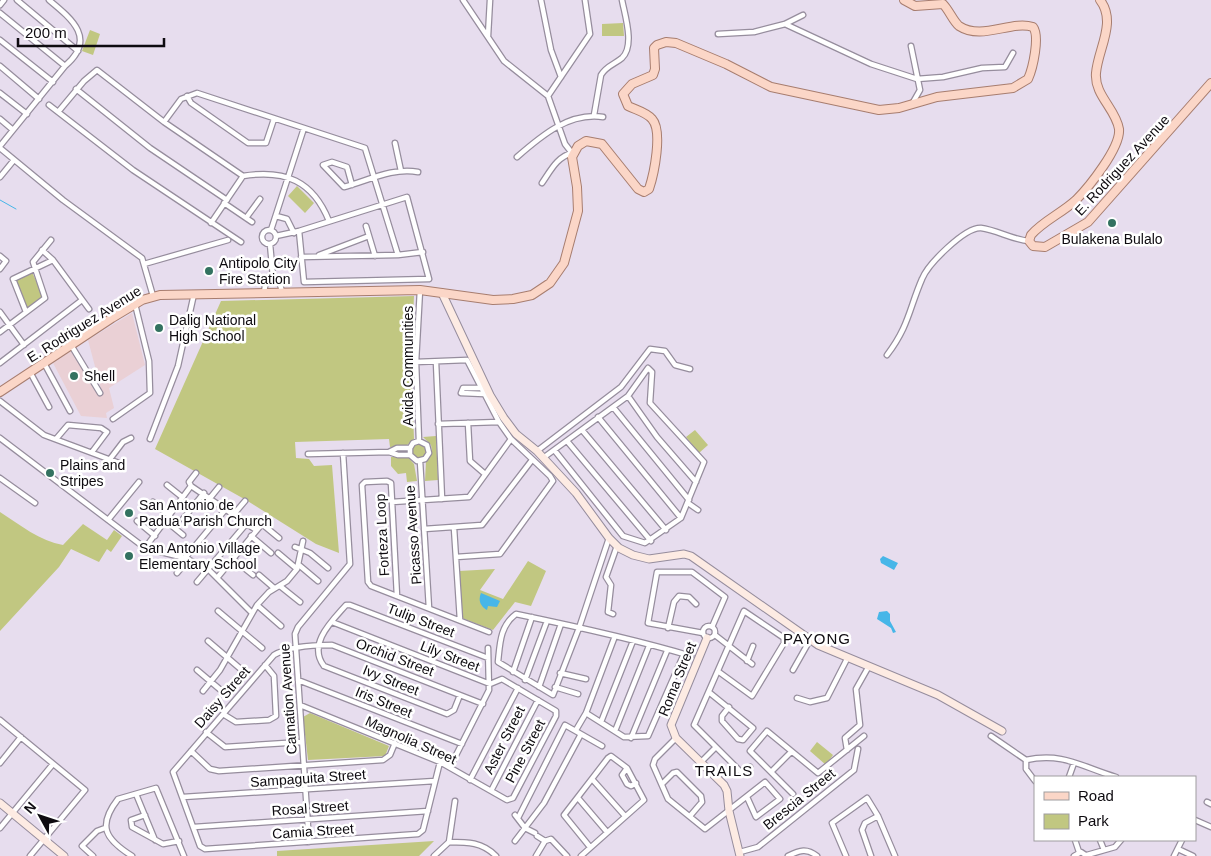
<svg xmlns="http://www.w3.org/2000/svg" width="1211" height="856" viewBox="0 0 1211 856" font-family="Arial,sans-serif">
<rect width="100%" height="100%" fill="#e7ddee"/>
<!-- commercial -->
<path fill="#ead0d5" d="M 132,313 L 145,365 L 109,388 L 114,408 L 106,413 L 107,418 L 81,416 L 53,363 L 72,350 L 99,394 L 102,393 L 88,340 Z"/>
<!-- green -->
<path fill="#c1c781" d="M 623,23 L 624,36 L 602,36 L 602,24 Z
M 90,30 L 100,34 L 93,55 L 82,51 Z
M 297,186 L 314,203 L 305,213 L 288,196 Z
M 32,272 L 43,296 L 27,308 L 16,280 Z
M 414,296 L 411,361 L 414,439 L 406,446 L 390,447 L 389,439 L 295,442 L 296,458 L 309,459 L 314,466 L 332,465 L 339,553 L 316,544 L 246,500 L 155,449 L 221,301 Z
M 695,430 L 708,445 L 699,453 L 686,437 Z
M 436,436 L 438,480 L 425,481 L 426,462 L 432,451 L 431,445 L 423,437 Z
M412 451a7 7 0 1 1 14 0a7 7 0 1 1-14 0Z
M 407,456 L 414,464 L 417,481 L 407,482 L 406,473 L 398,474 L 391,466 L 391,457 Z
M 0,512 C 20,525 40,541 63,545 L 83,524 L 107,540 L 114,530 L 122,536 L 111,552 L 107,549 L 99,562 L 71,549 L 59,567 L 0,631 Z
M 528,561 L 546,571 L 531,606 L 515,602 L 493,630 L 462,618 L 459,571 L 495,569 L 480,590 L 503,599 Z
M 310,713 L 389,746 L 385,756 L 308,760 L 303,717 Z
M 817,742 L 833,755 L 826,765 L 810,751 Z
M 434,841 L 419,856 L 277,856 L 277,851 Z"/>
<!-- water -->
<path fill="#47b6e8" d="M 883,556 L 898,563 L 894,570 L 881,563 L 880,559 Z
M 481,593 L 500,601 L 497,607 L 488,606 L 487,610 C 480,606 478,600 481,593 Z
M 887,611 L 890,614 L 890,621 L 896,632 L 893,633 L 891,628 L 877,619 L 879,612 Z"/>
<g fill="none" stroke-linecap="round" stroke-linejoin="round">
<!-- stream -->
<path stroke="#47b6e8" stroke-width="1" d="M 0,200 L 16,209"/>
<!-- street casing -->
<g stroke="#968d9d" stroke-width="7">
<path id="street" d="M 17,0 L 78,51
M 463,0 L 504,61 L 548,96 L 565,144 L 572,153 C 557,157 551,170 542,183
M 541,0 L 551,50 L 561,77
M 0,5 L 4,0
M 0,13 L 65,66
M 785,24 L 803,15
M 718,34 L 754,32 L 785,24 L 871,64 L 917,79 L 943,77 L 982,68 L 1005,67 L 1013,53
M 488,36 L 490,0
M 0,40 L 53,82
M 911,46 L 920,90 L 912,104
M 0,66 L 39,99
M 76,89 L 150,148 L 227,200
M 0,93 L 27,114
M 187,96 L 191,103 L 248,143 L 266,143 L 274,119
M 548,96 L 590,34 L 585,0
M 49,105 L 133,170 L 241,242
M 58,112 L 84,81 L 97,70 L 164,122 L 243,176 C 285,169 313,181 329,221
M 594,115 L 601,75 C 606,66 615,64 622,58 C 635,46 625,16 622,0
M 0,119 L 13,130
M 164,122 L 181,99 L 197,93 L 365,148 L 398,255
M 395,143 L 401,171
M 0,146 L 65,66 C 97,39 72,19 49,0
M 0,148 L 63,200 L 142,258 L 153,296
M 517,157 C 541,136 569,112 603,117
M 0,177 L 14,160
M 352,185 L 347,167 L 332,162 L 323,165 L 344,187 C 367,181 393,167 418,172
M 224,203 L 252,222
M 276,216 L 287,219 L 294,233
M 246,218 L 260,199
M 211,223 L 243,176
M 366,226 L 375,256
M262 237a7 7 0 1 1 14 0a7 7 0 1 1-14 0Z
M 271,230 L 304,128
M 276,236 L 299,231 L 407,197 L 429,279 L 304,282 L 299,231
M 270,244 L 273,277
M 42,250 L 53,260 L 89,309
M 319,255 L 369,236
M 0,256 L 6,261 L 0,269
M 301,257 L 398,255 L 423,252
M 144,264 L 228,240
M 273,277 L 279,280 L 282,292
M 264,292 L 266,281 L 273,277
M 0,312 L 24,345
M 26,312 L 13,279 L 53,260
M 0,332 L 45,298 L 33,262 L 51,240
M 71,345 L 100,393
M 887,355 C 909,326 909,309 922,279 C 928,264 965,227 981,228 C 997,230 1013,240 1029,241
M 416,362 L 467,360 L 499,422 L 511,439 L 550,476 L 553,481 L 500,554 L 456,557
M 436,362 L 442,499
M 0,363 L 82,300
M 44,363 L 70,411
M 30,372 L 49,407
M 481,388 L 463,388 L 461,393 L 484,394
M 628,396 L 657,437 L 696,482
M 0,401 L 44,435 L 119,463
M 613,407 L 689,500
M 598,417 L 681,518
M 113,419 L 150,393 L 149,361 L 135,304
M 468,423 L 470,461 L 485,474
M 438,424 L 499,422
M 582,430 L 666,530
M 0,438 L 145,548 L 185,558 L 208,569 L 252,613
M 56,439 L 68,425 L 101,428 L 107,432 L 92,452
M 150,439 L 178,366 L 194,294
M 419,441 L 416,362 L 420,290
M 567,441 L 651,541
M 537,451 L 621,387 L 650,349 L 665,351 L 675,365 L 690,369
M 389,452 L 397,448 L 410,448 L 413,443 L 419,441 L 427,445 L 429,453 L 425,459 L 417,461 L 410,455 L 410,448
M 308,454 L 389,452 L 398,455 L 410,455
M 543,458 L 628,396 L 648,368 L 652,372 L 650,403 L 704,462 L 681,518 L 645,543 L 623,536 L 555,451
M 110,459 L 123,442 L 131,438
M 420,461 L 429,608
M 0,478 L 35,503
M 167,485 L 182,497
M 191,486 L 256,530
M 210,498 L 219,487
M 153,502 L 170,516
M 392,502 L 469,497 L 511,439
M 688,503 L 698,510
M 234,514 L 245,501
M 183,519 L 204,493
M 108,520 L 139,482
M 137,521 L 155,536
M 166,521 L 183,535
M 454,528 L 460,620
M 424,529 L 482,525 L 532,460
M 251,536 L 271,553
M 609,538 L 579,628 L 553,695 L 498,662 C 500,643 500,626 516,614 C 574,626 634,639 691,656
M 295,547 L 310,553 L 328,568
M 145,548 L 191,486 L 189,482 L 196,473
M 278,553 L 297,569
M 185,558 L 225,510
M 233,559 L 253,575
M 299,565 L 318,581
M 177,573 L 188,560
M 259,575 L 274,588
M 217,578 L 262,524 L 279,538
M 197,582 L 247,523
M 280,586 L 300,602
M 397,596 L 391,483 L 387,481 L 365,482 L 362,485 L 368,582 L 371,586 L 489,632
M 257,605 L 281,626
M 218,611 L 262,648
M 613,614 L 608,612 L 611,585 L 606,577 L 617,546
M703 632a6 6 0 1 1 12 0a6 6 0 1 1-12 0Z
M 668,628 L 674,602 L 679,596 L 689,597 L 696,604
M 703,633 L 648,623 L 657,572 L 692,572 L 725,597 L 712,627
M 715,635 L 752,664
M 208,641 L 243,671
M 747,661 L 753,646
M 197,670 L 223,692
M 793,670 L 810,640
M 513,672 L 532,617
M 719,672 L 752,696 L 784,643 L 784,638 L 744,611 L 694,725 L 741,772 L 750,767
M 560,673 L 586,679
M 298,680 L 462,744
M 525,680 L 547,621
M 539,687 L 561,624
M 555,687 L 578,694
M 203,691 L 220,670 L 257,605 L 269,592 L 287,581 L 297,569 L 303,541
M 710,693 L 753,728 L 743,740 L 738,739 L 722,721 L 722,716 L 729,707
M 460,695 L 454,710 L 447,714 L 324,666 C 307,644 332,621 346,605 L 350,605 L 488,658
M 797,698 L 810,702 L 827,698 L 848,657
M 300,705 L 440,762 L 507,800 L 513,798 L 556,716 L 556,711 L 502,679 L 490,684 L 332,622
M 586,713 L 624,737 L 648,736 L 684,654
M 223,714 L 236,722 L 269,720 L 276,716 L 274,676 L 265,665
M 0,720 L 85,790 L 30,856
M 601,722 L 633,641
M 576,730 L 586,713 L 615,636
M 615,731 L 649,646
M 206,732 L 225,747 L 302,742
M 991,736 L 1026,760 C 1063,752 1082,767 1116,777
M 631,738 L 667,651
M 676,738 L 655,759 L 653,765 L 668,799 L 705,829 L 765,782 L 780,799 L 756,817 L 747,797
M 847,750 L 845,738 L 860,725 L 856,689 L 869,666
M 191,751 L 210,769 L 219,771 L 383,760 L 390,755 L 395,743
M 1026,760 L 1026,769 L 1035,781
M 440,762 L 423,830 L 418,834 L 205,849 L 200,846 L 173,772 L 274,655 C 289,646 315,645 332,645 L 483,704
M 0,763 L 21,737
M 700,763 L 716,747
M 450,767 L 489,690 L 488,648
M 627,768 L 622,775 L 627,784 L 631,786 L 636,783
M 771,772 L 791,752
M 1069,777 L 1074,763
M 592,779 L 625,816
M 470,780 L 518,688
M 662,784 L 673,773 L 677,772 L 701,796 L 702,802 L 690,816
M 491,791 L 538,700
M 136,794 L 155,840
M 793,794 L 750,751 L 767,731 L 818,773 L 864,736
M 183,797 L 435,781
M 578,798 L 607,832
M 1207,802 L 1211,804
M 145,815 L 131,820 L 132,827 L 163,844 L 179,841
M 515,815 L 525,828 L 535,833
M 518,818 L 565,725 L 602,746
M 1195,820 L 1211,827
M 194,827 L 428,811
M 0,828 L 53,764
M 537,836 L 545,841
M 1075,840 L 1079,852
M 1100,840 L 1104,850
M 515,841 L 544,803 L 581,734
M 309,842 L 295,634 L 298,627 L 350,564 L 343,453
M 449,842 C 468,842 482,842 496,856
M 1178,849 L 1193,856
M 740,852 L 758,847 L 854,770 L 858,749
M 1087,855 L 1115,847 L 1121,840
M 93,856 L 82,846 L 97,831 L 105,828
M 132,856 C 105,839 97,826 118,799 L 156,788 L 184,856
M 434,856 L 449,842 L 455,801
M 536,856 L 545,841 L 551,839 L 567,856
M 581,856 L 644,800 L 627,768 L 611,756 L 608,758 L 564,815 L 590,847
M 788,856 C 800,850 807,848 817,856
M 846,856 L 832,823 L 867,798 L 878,816 L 895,856
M 871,856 L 862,830 L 865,823 L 878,816
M 1074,856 L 1081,852 L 1087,856
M 1174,856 L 1182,840"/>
</g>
<!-- secondary casing -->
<g stroke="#968d9d" stroke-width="9">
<path id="secondary" d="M 442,293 L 490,395 L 504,418 L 516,434 L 537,451 L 576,493 L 609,538 L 619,548 L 633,555 L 649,559 L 684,554 L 691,556 L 818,645 L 938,695 L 1002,731
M 707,638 L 671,725 L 676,738 L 724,785 L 727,791 L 729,811 L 740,856
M 0,803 L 64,856"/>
</g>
<!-- primary casing -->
<g stroke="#a77d6f" stroke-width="10">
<path id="primary" d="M 1100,0 C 1117,22 1098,49 1096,73 C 1094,95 1116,109 1119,129 C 1121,147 1089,187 1076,200 C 1062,213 1043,221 1031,235 L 1029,241 L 1033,246 L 1045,247 L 1088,222 L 1211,83
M 0,392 L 112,318 L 142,300 L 160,295 L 420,290 L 493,300 L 513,299 L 532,295 L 550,283 L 564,263 L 578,211 L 577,187 L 572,157 L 578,146 L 586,141 L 602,144 L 638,189 L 644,192 L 649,189 C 654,174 663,131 652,119 C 646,112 636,110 628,106 L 623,94 L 632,84 L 653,75 L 655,69 L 654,48 L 657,45 L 666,42 L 676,43 L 726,64 L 771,87 L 879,110 L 899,108 L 937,97 L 1013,88 L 1028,79 C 1033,68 1040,36 1033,27 C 1011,20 982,41 959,26 C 953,21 949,10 943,4 L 915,6 L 904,0"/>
</g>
<!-- street -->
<use href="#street" stroke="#fff" stroke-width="4.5"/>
<!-- secondary -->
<use href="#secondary" stroke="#fdebe3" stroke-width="7"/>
<!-- primary -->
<use href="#primary" stroke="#fbd6c7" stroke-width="8"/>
</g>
<!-- markers -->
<g fill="#337260" stroke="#fff" stroke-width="2">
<circle cx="1112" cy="223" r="5"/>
<circle cx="209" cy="271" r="5"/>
<circle cx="159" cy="328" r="5"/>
<circle cx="74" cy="376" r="5"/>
<circle cx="50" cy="473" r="5"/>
<circle cx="129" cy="513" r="5"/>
<circle cx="129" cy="556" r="5"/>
</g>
<g text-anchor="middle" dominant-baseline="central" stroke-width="5" stroke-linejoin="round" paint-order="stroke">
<!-- street labels -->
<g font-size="14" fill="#0e0b10" stroke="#fff">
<text transform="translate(1122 165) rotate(-47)">E. Rodriguez Avenue</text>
<text transform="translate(84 324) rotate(-32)">E. Rodriguez Avenue</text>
<text transform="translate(408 366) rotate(-90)">Avida Communities</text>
<text transform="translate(382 535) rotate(-93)">Forteza Loop</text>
<text transform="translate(413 535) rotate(-94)">Picasso Avenue</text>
<text transform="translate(421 620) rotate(21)">Tulip Street</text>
<text transform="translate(450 656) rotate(21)">Lily Street</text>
<text transform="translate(395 657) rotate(21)">Orchid Street</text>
<text transform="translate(677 679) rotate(-68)">Roma Street</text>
<text transform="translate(391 680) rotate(22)">Ivy Street</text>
<text transform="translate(222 697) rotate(-49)">Daisy Street</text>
<text transform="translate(288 699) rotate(-94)">Carnation Avenue</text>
<text transform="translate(384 702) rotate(22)">Iris Street</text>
<text transform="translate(411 740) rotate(24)">Magnolia Street</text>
<text transform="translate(504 740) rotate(-63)">Aster Street</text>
<text transform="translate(525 751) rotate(-62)">Pine Street</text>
<text transform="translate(308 778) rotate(-4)">Sampaguita Street</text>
<text transform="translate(799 799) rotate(-39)">Brescia Street</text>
<text transform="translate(310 808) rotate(-4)">Rosal Street</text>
<text transform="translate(313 831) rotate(-4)">Camia Street</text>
</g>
<!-- poi labels -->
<g font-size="14" fill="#0e0b10" stroke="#fff" text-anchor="start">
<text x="1112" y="239" text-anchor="middle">Bulakena Bulalo</text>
<text x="219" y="263">Antipolo City<tspan x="219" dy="16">Fire Station</tspan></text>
<text x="169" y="320">Dalig National<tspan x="169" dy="16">High School</tspan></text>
<text x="84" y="376">Shell</text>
<text x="60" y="465">Plains and<tspan x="60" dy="16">Stripes</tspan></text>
<text x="139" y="505">San Antonio de<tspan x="139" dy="16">Padua Parish Church</tspan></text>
<text x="139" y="548">San Antonio Village<tspan x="139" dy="16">Elementary School</tspan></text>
</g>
<!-- neighbourhood labels -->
<g font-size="15" letter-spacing="1" fill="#0e0b10" stroke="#fff">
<text x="817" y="638">PAYONG</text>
<text x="724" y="770">TRAILS</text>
</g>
</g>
<!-- legend -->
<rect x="1034" y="776" width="162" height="65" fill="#ffffff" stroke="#9f9d9f"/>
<rect x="1044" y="792" width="25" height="8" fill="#fbd6c7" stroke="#9f9d9f"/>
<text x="1078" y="801" font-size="15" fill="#0e0b10">Road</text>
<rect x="1044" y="814" width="25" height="15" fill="#c1c781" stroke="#9f9d9f"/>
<text x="1078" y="826" font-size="15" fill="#0e0b10">Park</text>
<!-- north arrow -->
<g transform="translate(40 816) rotate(310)" stroke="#ffffff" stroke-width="4" paint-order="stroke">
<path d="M0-4L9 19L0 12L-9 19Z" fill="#0e0b10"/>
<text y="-8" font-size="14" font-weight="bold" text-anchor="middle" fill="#0e0b10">N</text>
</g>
<!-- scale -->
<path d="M18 38v8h146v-8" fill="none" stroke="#0e0b10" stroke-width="2.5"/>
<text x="25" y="38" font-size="15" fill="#0e0b10" stroke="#ffffff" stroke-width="4" paint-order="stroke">200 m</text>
</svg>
